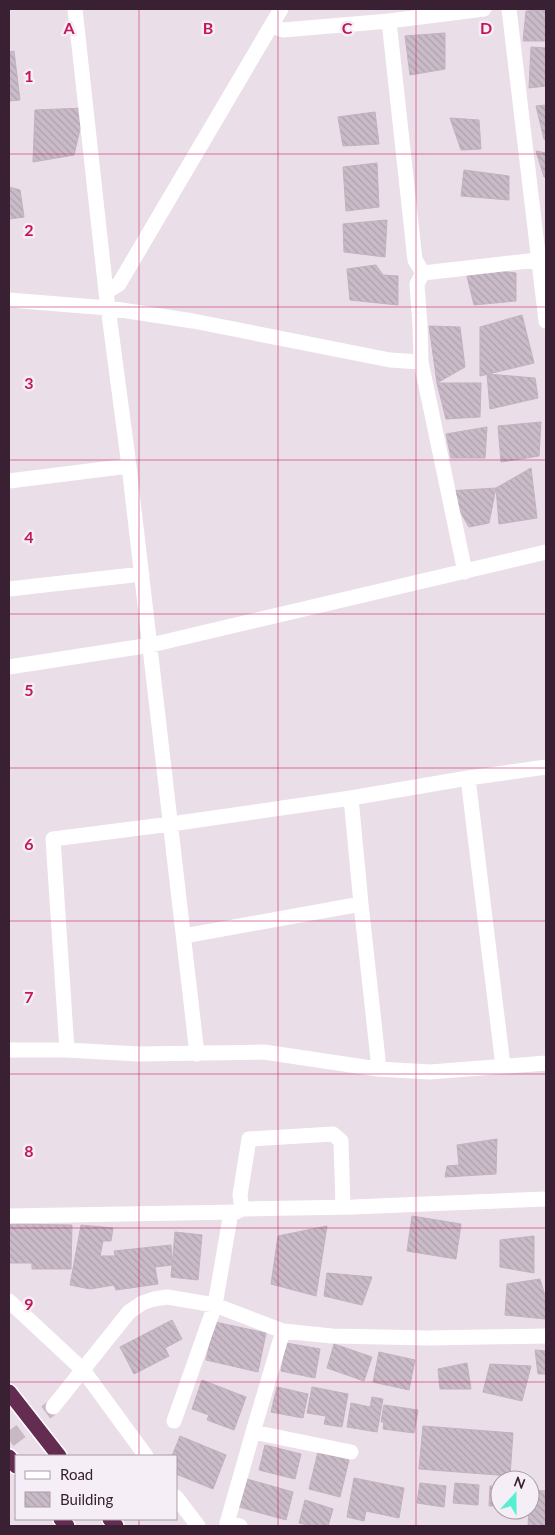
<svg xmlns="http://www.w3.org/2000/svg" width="555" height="1535" viewBox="0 0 555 1535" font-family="Lato,sans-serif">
<defs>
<pattern id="building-back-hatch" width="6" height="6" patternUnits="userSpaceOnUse" patternTransform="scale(1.25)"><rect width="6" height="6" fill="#cabbc8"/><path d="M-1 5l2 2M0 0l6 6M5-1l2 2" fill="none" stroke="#aea0ac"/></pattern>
</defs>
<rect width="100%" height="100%" fill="#eadee8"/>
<!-- building -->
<path fill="url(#building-back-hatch)" stroke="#c3b1c0" d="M 546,10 L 546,41 L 523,41 L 526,11 Z
M 445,33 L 445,69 L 410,75 L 405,36 Z
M 531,47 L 546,48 L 546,86 L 529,88 Z
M 14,51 L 20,100 L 9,101 L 9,52 Z
M 546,105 L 546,140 L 544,139 L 536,106 Z
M 85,108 L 74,155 L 33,162 L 35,110 Z
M 375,112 L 379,144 L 343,146 L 338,117 Z
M 450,118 L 479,120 L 481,149 L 461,150 Z
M 536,151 L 546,153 L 546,177 L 544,177 Z
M 377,163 L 379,207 L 346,211 L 343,167 Z
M 464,170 L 509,176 L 509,200 L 461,196 Z
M 9,187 L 20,190 L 24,217 L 9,219 Z
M 387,220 L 385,257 L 344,252 L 343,224 Z
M 376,265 L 383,275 L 398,276 L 398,305 L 350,300 L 347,269 Z
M 465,268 L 473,268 L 516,273 L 516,301 L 474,305 Z
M 522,315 L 534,363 L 480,376 L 480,327 Z
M 429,326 L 460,327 L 465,367 L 437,383 Z
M 487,374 L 535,378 L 538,398 L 490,409 Z
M 437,383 L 481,383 L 480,417 L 446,419 Z
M 541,422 L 539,456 L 501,462 L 498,426 Z
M 487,427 L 485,458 L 451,458 L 446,434 Z
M 531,468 L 537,518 L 499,524 L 496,488 Z
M 496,488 L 489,523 L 469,527 L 448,491 Z
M 497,1139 L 496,1174 L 445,1177 L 447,1166 L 459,1165 L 457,1145 Z
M 412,1216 L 461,1224 L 456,1259 L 407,1251 Z
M 10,1224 L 72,1225 L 71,1269 L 32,1269 L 32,1263 L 9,1263 Z
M 81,1225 L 113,1228 L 111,1241 L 103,1241 L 100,1256 L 115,1256 L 114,1251 L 171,1245 L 172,1265 L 155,1267 L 158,1284 L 116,1290 L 114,1285 L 90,1289 L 70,1285 Z
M 327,1226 L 316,1296 L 271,1284 L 278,1236 Z
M 175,1232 L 202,1235 L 198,1280 L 171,1277 Z
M 534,1236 L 534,1273 L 500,1267 L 500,1240 Z
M 327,1273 L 372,1277 L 362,1305 L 324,1296 Z
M 540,1279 L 546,1299 L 546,1319 L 505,1315 L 507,1284 Z
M 172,1320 L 182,1339 L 165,1348 L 169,1356 L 134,1374 L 120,1347 Z
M 215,1322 L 266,1333 L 258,1372 L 206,1360 Z
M 286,1343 L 320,1349 L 315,1378 L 281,1371 Z
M 334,1344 L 372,1357 L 364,1381 L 327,1368 Z
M 535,1350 L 546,1351 L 546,1374 L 538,1374 Z
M 379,1352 L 415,1360 L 409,1390 L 373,1382 Z
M 467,1363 L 471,1389 L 440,1389 L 438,1369 Z
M 490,1364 L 531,1366 L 522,1401 L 483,1392 Z
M 202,1380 L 246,1397 L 234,1430 L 207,1420 L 209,1415 L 192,1409 Z
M 277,1387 L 308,1394 L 303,1418 L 271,1412 Z
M 312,1387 L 348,1394 L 342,1427 L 324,1424 L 326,1416 L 307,1413 Z
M 372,1397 L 383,1399 L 377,1432 L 347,1427 L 351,1403 L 370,1407 Z
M 384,1405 L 418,1410 L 414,1433 L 383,1429 L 384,1422 L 381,1422 Z
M 423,1426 L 513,1433 L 510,1476 L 419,1469 Z
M 180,1436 L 226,1455 L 213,1489 L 176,1474 L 176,1456 L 172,1456 Z
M 265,1445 L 301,1454 L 295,1479 L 259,1470 Z
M 318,1452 L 349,1460 L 340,1497 L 309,1489 Z
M 354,1478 L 404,1488 L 399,1518 L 366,1511 L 364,1521 L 347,1517 Z
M 247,1479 L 293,1492 L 286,1520 L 239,1507 Z
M 420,1483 L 446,1486 L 444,1507 L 417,1503 Z
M 455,1483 L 479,1485 L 478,1505 L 453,1503 Z
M 490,1486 L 500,1486 L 500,1506 L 489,1506 Z
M 530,1490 L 546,1491 L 546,1526 L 528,1526 Z
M 305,1500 L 333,1509 L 328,1526 L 311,1526 L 299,1523 Z"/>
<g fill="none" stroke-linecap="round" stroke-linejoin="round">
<!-- street-tunnel -->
<path stroke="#c7b8c4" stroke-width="15" stroke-dasharray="15 8" stroke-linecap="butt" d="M 9,1440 L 53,1407"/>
<!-- highway casing -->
<g stroke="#fff" stroke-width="18">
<path id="highway" d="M 9,1392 L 59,1456
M 9,1457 L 16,1466
M 61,1519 L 67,1526
M 110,1519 L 116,1526"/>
</g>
<!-- street -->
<path stroke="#fff" stroke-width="15" d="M 75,9 L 106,292 L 129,466 L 197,1054
M 509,9 L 546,321
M 389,21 L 415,260 L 423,273
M 271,26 L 283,30 L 389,21 L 484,9
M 106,292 L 119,284 L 281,9
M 9,300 L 108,308 L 193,321 L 390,360 L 421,362 L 465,572
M 421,362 L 420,325 L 417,284 L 423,273 L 546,259
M 9,481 L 129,466
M 9,589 L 142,574
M 9,667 L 151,645 L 546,552
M 468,778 L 546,767
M 351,798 L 468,778 L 503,1066
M 361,904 L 378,1059 L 378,1069
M 9,1050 L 67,1050 L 139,1054 L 264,1052 L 378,1069 L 430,1072 L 546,1063
M 67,1050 L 53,839 L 171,824 L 351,798 L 361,904 L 184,936
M 242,1209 L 240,1195 L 249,1139 L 333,1134 L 341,1141 L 343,1207
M 9,1216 L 236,1212 L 242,1209 L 353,1207 L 546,1199
M 9,1301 L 83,1370 L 146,1456
M 283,1331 L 253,1432 L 351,1452
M 53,1407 L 129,1312 L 142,1303 L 154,1299 L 167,1297 L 215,1305 L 283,1331 L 332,1336 L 430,1338 L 546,1336
M 174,1421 L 215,1305 L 231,1212
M 176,1497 L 198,1526
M 240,1526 L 227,1523 L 253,1432"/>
<!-- highway -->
<use href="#highway" stroke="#642c51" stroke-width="15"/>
</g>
<!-- grid -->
<path fill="none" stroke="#c2185b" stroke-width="1" stroke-opacity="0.55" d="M 139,9 L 139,1456M 278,9 L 278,1526M 416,9 L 416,1526M 9,154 L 546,154M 9,307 L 546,307M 9,460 L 546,460M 9,614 L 546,614M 9,768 L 546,768M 9,921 L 546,921M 9,1074 L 546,1074M 9,1228 L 546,1228M 9,1382 L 546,1382M 139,1519 L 139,1526"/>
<g font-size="16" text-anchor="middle" font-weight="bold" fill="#c2185b" stroke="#f6eef6" stroke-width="5" stroke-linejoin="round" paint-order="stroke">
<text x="69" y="34">A</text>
<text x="208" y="34">B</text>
<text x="347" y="34">C</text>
<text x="486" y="34">D</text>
<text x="29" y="82">1</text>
<text x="29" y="236">2</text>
<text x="29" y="389">3</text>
<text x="29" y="543">4</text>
<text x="29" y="696">5</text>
<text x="29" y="850">6</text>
<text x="29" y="1003">7</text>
<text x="29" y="1157">8</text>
<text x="29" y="1310">9</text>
</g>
<!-- border -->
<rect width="555" height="1535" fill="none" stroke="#392032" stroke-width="20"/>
<!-- legend -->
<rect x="15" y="1455" width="162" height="65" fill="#f6eef6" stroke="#aa9ca8"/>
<rect x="25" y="1471" width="25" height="8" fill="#ffffff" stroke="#aa9ca8"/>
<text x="60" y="1480" font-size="15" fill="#392032">Road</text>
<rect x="25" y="1492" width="25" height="15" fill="url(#building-back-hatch)" stroke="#aa9ca8"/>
<text x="60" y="1505" font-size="15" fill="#392032">Building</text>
<!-- north arrow -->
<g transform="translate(515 1495) rotate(21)"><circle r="24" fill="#f6eef6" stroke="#aa9ca8"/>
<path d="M0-4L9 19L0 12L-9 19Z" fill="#56f0d1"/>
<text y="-8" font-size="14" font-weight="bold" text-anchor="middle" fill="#392032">N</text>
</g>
</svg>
